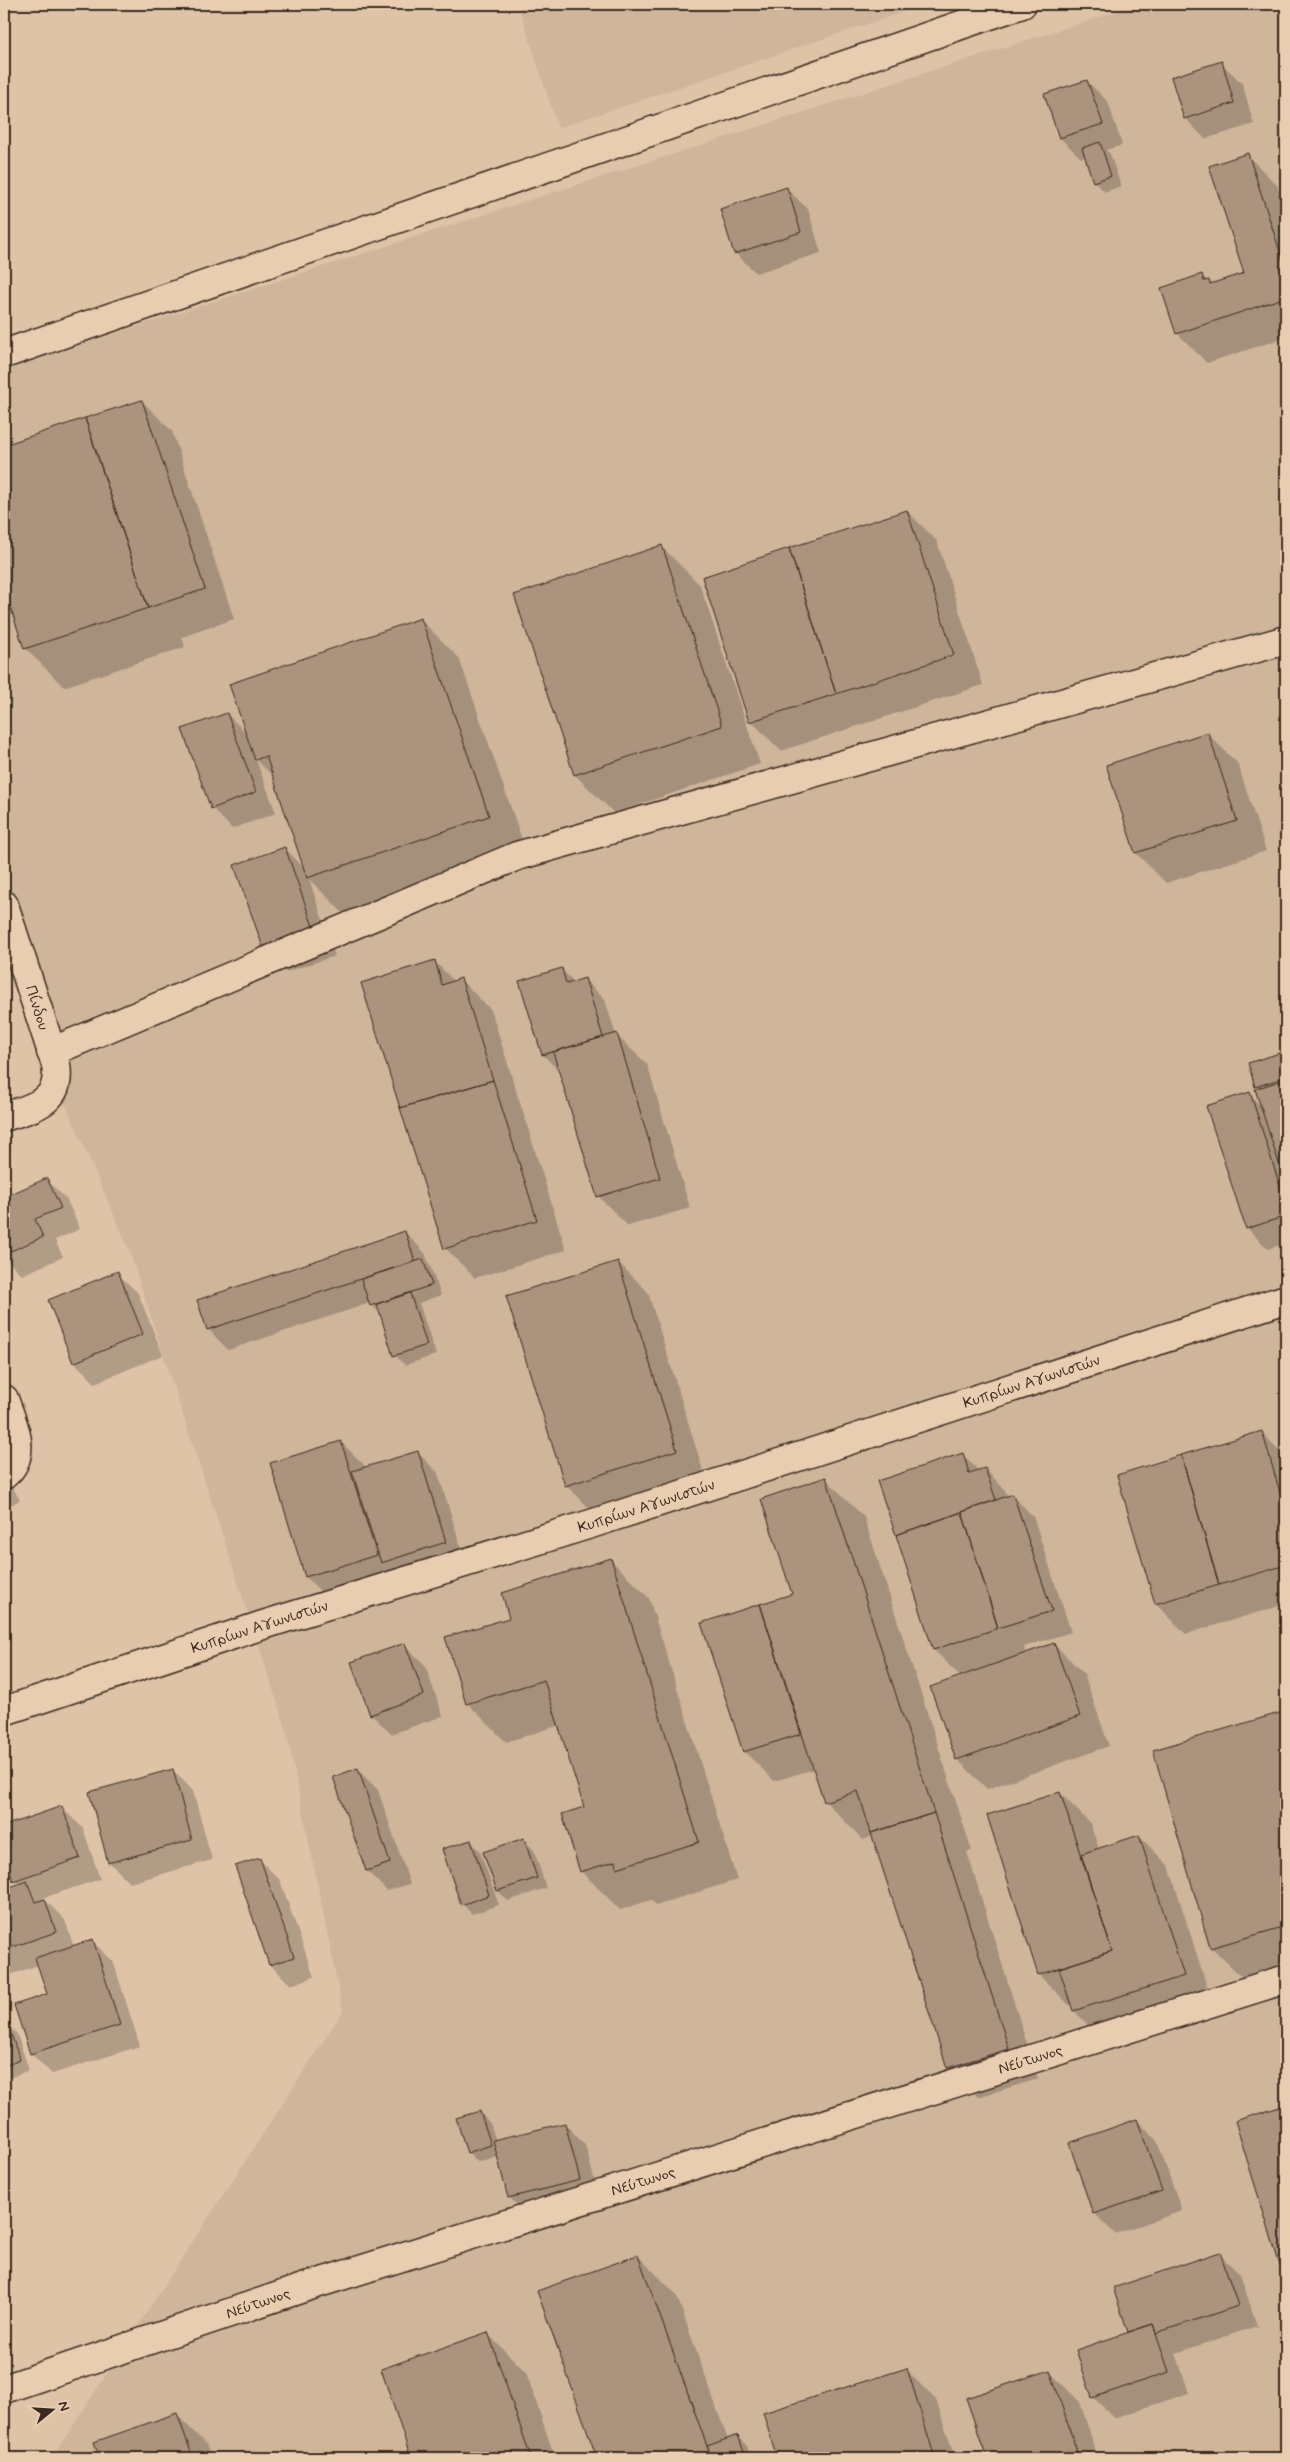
<svg xmlns="http://www.w3.org/2000/svg" width="1290" height="2462" viewBox="0 0 1290 2462" font-family="Mynerve,sans-serif">
<rect width="100%" height="100%" fill="#dec3a7"/>
<filter id="ink" filterUnits="userSpaceOnUse"><feTurbulence type="fractalNoise" baseFrequency=".02" numOctaves="2"/><feDisplacementMap in="SourceGraphic" scale="10" xChannelSelector="R" yChannelSelector="G"/><feConvolveMatrix kernelMatrix="1 2 1 2 8 2 1 2 1" color-interpolation-filters="sRGB"/></filter>
<g filter="url(#ink)">
<!-- built -->
<path fill="#cfb59a" d="M 518,4 L 927,4 L 558,128 Z
M 1140,4 L 1286,4 L 1286,2458 L 52,2458 L 343,2011 L 286,1729 L 128,1247 L 4,964 L 4,369 Z"/>
<!-- shadow -->
<path fill="#0003" d="M 1221,63 L 1242,83 L 1254,124 L 1205,139 L 1185,118 Z
M 1087,81 L 1108,102 L 1122,145 L 1106,150 L 1110,154 L 1121,186 L 1105,192 L 1094,181 L 1086,156 L 1081,158 L 1060,138 L 1046,95 Z
M 1247,155 L 1277,185 L 1286,211 L 1286,337 L 1207,363 L 1177,333 L 1201,275 L 1212,285 L 1246,274 Z
M 787,189 L 808,209 L 821,253 L 756,273 L 735,253 Z
M 142,401 L 172,431 L 234,619 L 182,637 L 185,647 L 64,687 L 25,648 L 4,583 L 4,447 Z
M 907,511 L 937,541 L 983,685 L 781,751 L 751,721 Z
M 662,547 L 700,585 L 760,764 L 614,813 L 575,775 L 516,595 Z
M 421,620 L 459,658 L 527,854 L 346,916 L 309,879 L 335,956 L 286,972 L 266,952 L 285,848 L 304,868 L 274,777 L 256,760 L 276,813 L 232,829 L 212,808 L 227,714 L 248,735 Z
M 1208,734 L 1238,764 L 1266,851 L 1166,883 L 1136,853 Z
M 434,961 L 455,982 L 461,980 L 491,1010 L 566,1250 L 475,1278 L 445,1248 Z
M 562,970 L 575,983 L 585,980 L 605,1000 L 616,1035 L 647,1064 L 690,1208 L 628,1226 L 598,1196 L 561,1073 L 543,1055 L 521,982 Z
M 1286,1052 L 1286,1243 L 1268,1249 L 1247,1228 L 1249,1094 L 1262,1107 L 1259,1089 L 1249,1064 Z
M 47,1180 L 67,1200 L 80,1229 L 55,1240 L 63,1257 L 22,1275 L 4,1257 L 4,1199 Z
M 405,1232 L 425,1253 L 441,1295 L 419,1303 L 436,1355 L 405,1365 L 395,1355 L 382,1316 L 370,1303 L 228,1350 L 208,1329 Z
M 618,1262 L 648,1292 L 706,1480 L 596,1515 L 566,1485 Z
M 117,1273 L 138,1293 L 163,1355 L 95,1383 L 74,1362 Z
M 1262,1433 L 1286,1457 L 1286,1604 L 1186,1634 L 1156,1604 L 1118,1476 Z
M 341,1442 L 367,1468 L 417,1452 L 438,1473 L 466,1563 L 336,1607 L 306,1577 Z
M 962,1454 L 979,1471 L 985,1469 L 1005,1490 L 1008,1497 L 1013,1496 L 1033,1516 L 1071,1632 L 1024,1647 L 1026,1654 L 1054,1644 L 1084,1674 L 1109,1746 L 987,1789 L 957,1759 L 961,1677 L 934,1650 L 879,1482 Z
M 4,1472 L 20,1500 L 4,1509 Z
M 826,1479 L 864,1517 L 972,1851 L 967,1852 L 1038,2079 L 978,2097 L 948,2067 L 873,1836 L 863,1840 L 825,1801 L 814,1769 L 774,1781 L 744,1751 L 703,1623 L 793,1594 Z
M 611,1560 L 649,1598 L 737,1880 L 656,1905 L 651,1900 L 620,1910 L 582,1872 L 586,1807 L 560,1725 L 506,1742 L 468,1704 L 447,1638 L 511,1619 Z
M 404,1644 L 425,1665 L 443,1716 L 391,1734 L 371,1714 Z
M 1286,1713 L 1286,1975 L 1250,1985 L 1211,1947 L 1154,1751 Z
M 173,1770 L 193,1791 L 212,1860 L 130,1883 L 109,1862 Z
M 358,1770 L 378,1790 L 410,1884 L 387,1891 L 367,1871 L 335,1778 Z
M 1060,1793 L 1090,1823 L 1099,1849 L 1139,1836 L 1169,1866 L 1213,2006 L 1104,2041 L 1074,2011 L 1072,2004 L 1069,2005 L 1039,1975 Z
M 62,1808 L 83,1828 L 100,1879 L 43,1898 L 65,1920 L 74,1947 L 92,1941 L 113,1961 L 140,2046 L 52,2074 L 31,2054 L 16,2006 L 49,1995 L 39,1965 L 10,1975 L 4,1968 L 4,1890 L 19,1885 L 14,1881 L 4,1849 L 4,1827 Z
M 524,1840 L 534,1850 L 546,1888 L 508,1901 L 498,1891 L 485,1852 Z
M 470,1841 L 480,1851 L 499,1905 L 472,1914 L 462,1904 Z
M 260,1860 L 280,1880 L 314,1977 L 291,1985 L 270,1965 L 236,1867 Z
M 7,2024 L 17,2034 L 29,2070 L 4,2080 L 4,2025 Z
M 1286,2107 L 1286,2280 L 1237,2122 Z
M 480,2113 L 490,2123 L 496,2141 L 565,2124 L 585,2145 L 600,2200 L 529,2218 L 509,2197 L 499,2156 L 478,2162 L 468,2152 Z
M 1137,2120 L 1157,2141 L 1182,2211 L 1115,2234 L 1094,2213 Z
M 1219,2254 L 1240,2274 L 1257,2326 L 1176,2353 L 1189,2393 L 1114,2418 L 1093,2397 L 1130,2333 L 1115,2289 Z
M 638,2256 L 676,2294 L 728,2440 L 737,2436 L 747,2446 L 751,2458 L 598,2458 L 538,2292 Z
M 488,2334 L 526,2372 L 555,2458 L 413,2458 L 383,2370 Z
M 906,2370 L 936,2400 L 955,2458 L 779,2458 L 765,2414 Z
M 1050,2372 L 1080,2402 L 1098,2458 L 988,2458 L 968,2399 Z
M 177,2415 L 207,2445 L 212,2458 L 101,2458 L 96,2443 Z"/>
<!-- building -->
<path fill="#ab937d" stroke="#3b2a1e" d="M 1222,61 L 1234,103 L 1184,119 L 1171,77 Z
M 1087,80 L 1103,124 L 1059,138 L 1044,94 Z
M 1100,142 L 1111,176 L 1093,182 L 1082,148 Z
M 1248,153 L 1286,270 L 1286,297 L 1176,334 L 1161,288 L 1202,274 L 1204,281 L 1209,280 L 1210,284 L 1244,273 L 1209,166 Z
M 787,187 L 801,232 L 734,254 L 720,209 Z
M 142,400 L 205,589 L 148,608 L 85,418 Z
M 85,418 L 148,608 L 24,649 L 4,587 L 4,445 Z
M 907,510 L 954,655 L 836,694 L 789,548 Z
M 662,545 L 722,726 L 574,775 L 514,595 Z
M 789,548 L 836,694 L 749,722 L 702,577 Z
M 421,618 L 489,816 L 307,878 L 266,756 L 255,760 L 229,684 Z
M 227,713 L 256,792 L 211,809 L 182,729 Z
M 1208,732 L 1237,821 L 1135,853 L 1106,765 Z
M 285,847 L 316,935 L 265,953 L 234,865 Z
M 435,960 L 442,985 L 461,978 L 493,1080 L 400,1108 L 361,983 Z
M 562,968 L 566,984 L 585,978 L 603,1037 L 542,1055 L 519,981 Z
M 617,1033 L 660,1178 L 597,1197 L 553,1052 Z
M 1286,1051 L 1286,1077 L 1255,1087 L 1248,1063 Z
M 1286,1079 L 1286,1185 L 1255,1089 Z
M 493,1080 L 537,1220 L 444,1249 L 400,1108 Z
M 1250,1092 L 1286,1205 L 1286,1216 L 1246,1229 L 1206,1106 Z
M 47,1178 L 61,1208 L 35,1219 L 43,1237 L 4,1254 L 4,1197 Z
M 405,1231 L 415,1261 L 207,1330 L 197,1300 Z
M 423,1259 L 432,1285 L 370,1306 L 361,1279 Z
M 618,1261 L 677,1450 L 565,1486 L 506,1296 Z
M 118,1271 L 143,1334 L 73,1363 L 48,1300 Z
M 410,1293 L 427,1345 L 393,1356 L 377,1304 Z
M 1262,1431 L 1286,1513 L 1286,1565 L 1219,1585 L 1181,1455 Z
M 341,1441 L 377,1555 L 305,1577 L 270,1463 Z
M 418,1451 L 446,1542 L 381,1563 L 352,1471 Z
M 963,1453 L 969,1473 L 985,1468 L 996,1500 L 896,1535 L 877,1481 Z
M 1181,1455 L 1219,1585 L 1155,1604 L 1117,1475 Z
M 826,1477 L 934,1813 L 871,1833 L 858,1791 L 824,1802 L 760,1604 L 792,1594 L 761,1499 Z
M 1013,1494 L 1052,1611 L 998,1628 L 962,1512 Z
M 962,1512 L 998,1628 L 933,1650 L 896,1535 Z
M 611,1558 L 699,1842 L 617,1868 L 616,1861 L 580,1872 L 562,1814 L 584,1807 L 544,1680 L 466,1704 L 445,1637 L 509,1618 L 502,1593 Z
M 760,1604 L 801,1734 L 743,1752 L 701,1623 Z
M 405,1643 L 424,1695 L 370,1715 L 351,1662 Z
M 1054,1643 L 1080,1716 L 956,1760 L 930,1687 Z
M 1286,1711 L 1286,1926 L 1210,1948 L 1153,1750 Z
M 358,1768 L 390,1863 L 366,1871 L 333,1777 Z
M 173,1769 L 192,1840 L 108,1863 L 89,1792 Z
M 1060,1792 L 1112,1951 L 1038,1975 L 987,1815 Z
M 62,1806 L 80,1858 L 13,1881 L 4,1853 L 4,1826 Z
M 934,1813 L 1009,2049 L 947,2068 L 871,1833 Z
M 1139,1835 L 1184,1976 L 1073,2011 L 1059,1968 L 1112,1951 L 1081,1854 Z
M 524,1838 L 537,1878 L 497,1891 L 483,1852 Z
M 471,1840 L 489,1895 L 461,1905 L 442,1849 Z
M 260,1858 L 294,1957 L 269,1965 L 235,1866 Z
M 27,1881 L 35,1902 L 45,1899 L 56,1932 L 4,1950 L 4,1889 Z
M 93,1939 L 120,2025 L 30,2054 L 14,2005 L 47,1994 L 35,1958 Z
M 7,2022 L 20,2060 L 4,2066 L 4,2023 Z
M 1286,2105 L 1286,2285 L 1235,2121 Z
M 480,2111 L 491,2145 L 467,2153 L 456,2118 Z
M 1137,2119 L 1162,2191 L 1093,2214 L 1069,2143 Z
M 565,2123 L 580,2180 L 508,2198 L 493,2140 Z
M 1220,2252 L 1238,2306 L 1156,2333 L 1153,2324 L 1128,2332 L 1113,2288 Z
M 638,2255 L 707,2446 L 712,2458 L 597,2458 L 537,2291 Z
M 1153,2324 L 1169,2372 L 1092,2398 L 1076,2350 Z
M 488,2332 L 531,2458 L 411,2458 L 381,2369 Z
M 907,2368 L 935,2458 L 777,2458 L 763,2413 Z
M 1050,2370 L 1079,2458 L 987,2458 L 966,2398 Z
M 177,2413 L 193,2458 L 100,2458 L 94,2442 Z
M 738,2435 L 746,2458 L 712,2458 L 707,2446 Z"/>
<g fill="none" stroke-linecap="round" stroke-linejoin="round">
<!-- street casing -->
<g stroke="#3b2a1e" stroke-width="31">
<g id="street">
<path d="M 4,354 L 1022,4"/>
<path id="s1" d="M 4,905 L 56,1065 C 62,1103 33,1107 4,1117"/>
<path d="M 51,1052 L 517,856 L 1286,640"/>
<path d="M 4,1399 C 13,1424 29,1455 4,1475"/>
<path id="s2" d="M 4,1711 L 263,1625 L 594,1523 L 1286,1299"/>
<path id="s3" d="M 4,2389 L 306,2287 L 1286,1979"/>
</g>
</g>
<!-- street -->
<use href="#street" stroke="#e9cdb0" stroke-width="28"/>
</g>
</g>
<g text-anchor="middle" dominant-baseline="central" stroke-width="5" stroke-linejoin="round" paint-order="stroke">
<!-- street labels -->
<g font-size="16" fill="#3b2a1e" stroke="#e9cdb0">
<text stroke="none"><textPath href="#s1" startOffset="108">Πίνδου</textPath></text>
<text stroke="none"><textPath href="#s2" startOffset="1079">Κυπρίων Αγωνιστών</textPath></text>
<text stroke="none"><textPath href="#s2" startOffset="674">Κυπρίων Αγωνιστών</textPath></text>
<text stroke="none"><textPath href="#s2" startOffset="269">Κυπρίων Αγωνιστών</textPath></text>
<text stroke="none"><textPath href="#s3" startOffset="1078">Νεύτωνος</textPath></text>
<text stroke="none"><textPath href="#s3" startOffset="672">Νεύτωνος</textPath></text>
<text stroke="none"><textPath href="#s3" startOffset="268">Νεύτωνος</textPath></text>
</g>
</g>
<!-- margin -->
<rect width="1290" height="2462" fill="none" stroke="#e9cdb0" stroke-width="20"/>
<rect x="10" y="10" width="1270" height="2442" fill="none" stroke="#3b2a1e" stroke-width="2" filter="url(#ink)"/>
<!-- north arrow -->
<g transform="translate(52 2410) rotate(72)" stroke="#e9cdb0" stroke-width="4" paint-order="stroke">
<path d="M0-4L9 19L0 12L-9 19Z" fill="#3b2a1e"/>
<text y="-8" font-size="14" font-weight="bold" text-anchor="middle" fill="#3b2a1e">N</text>
</g>
</svg>
